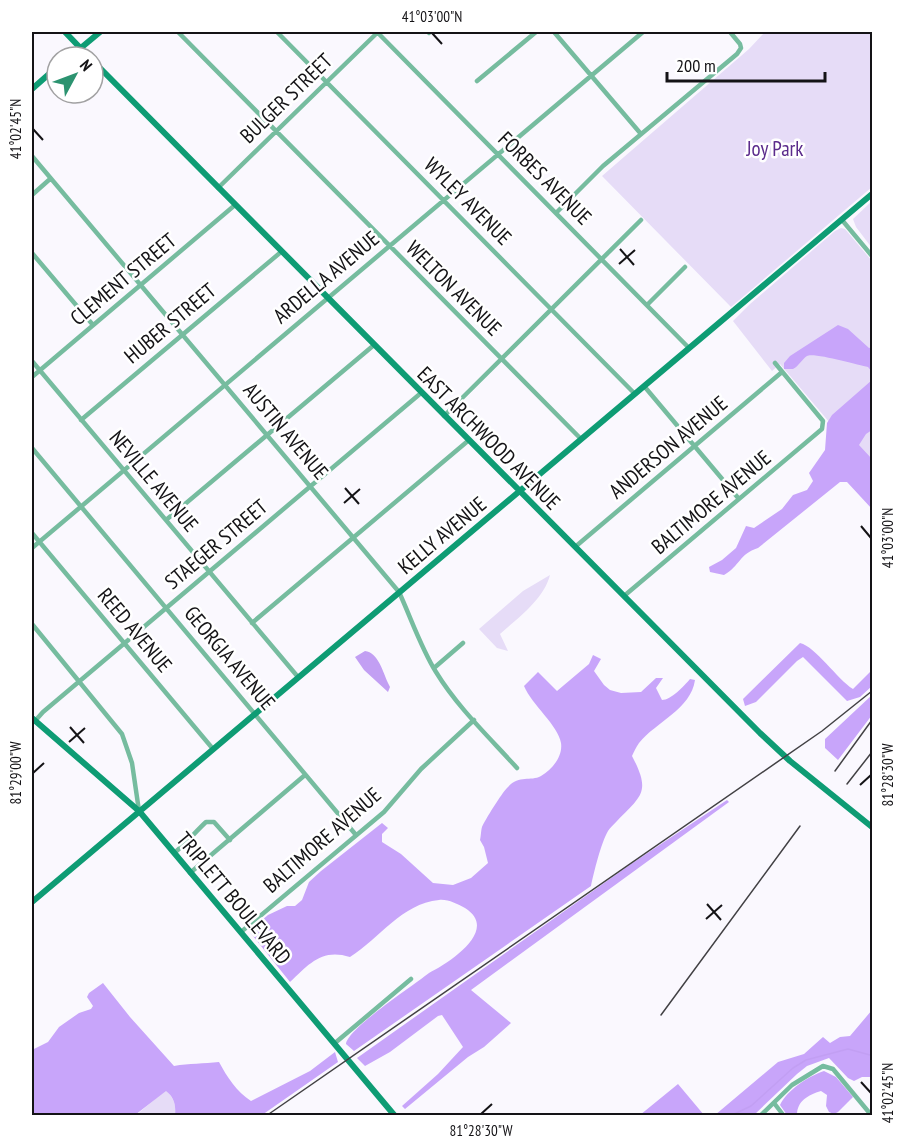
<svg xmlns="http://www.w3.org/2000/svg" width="904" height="1147" viewBox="0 0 904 1147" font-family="'PT Sans Narrow',sans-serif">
<rect width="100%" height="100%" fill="#faf8fe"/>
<!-- green -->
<path fill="#e6dcf7" d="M 765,32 L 872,32 L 872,187 L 731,307 L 602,176 L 749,49 Z
M 872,201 L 872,248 L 856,227 L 853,219 Z
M 841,228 L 845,229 L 872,261 L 872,499 L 830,423 L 780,364 L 772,371 L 733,321 L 750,304 L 835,231 Z
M 550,575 C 544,599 518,618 500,634 L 508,651 L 497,648 L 479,629 L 523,591 Z
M 166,1090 C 174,1098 176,1105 175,1115 L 135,1116 Z"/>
<!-- forest -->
<path fill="#c8a5fa" d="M 838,325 L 848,329 L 869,348 L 872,347 L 872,372 L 868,367 C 858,365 813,352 807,356 C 802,359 799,366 793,369 L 784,369 L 784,363 L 790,356 Z
M 872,380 L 872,430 L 866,434 L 859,445 L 872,459 L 872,509 L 847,482 L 840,482 L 758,548 C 739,554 740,566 724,575 L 710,572 L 709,567 L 722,560 L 736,548 L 746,526 L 754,528 L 782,509 L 793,495 L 807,490 L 813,481 L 809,473 L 825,450 L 827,423 L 832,415 Z
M 800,643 C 816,647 837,679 853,689 L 872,670 L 872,686 L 860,697 L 847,701 L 803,657 L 797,661 L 756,702 L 745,706 L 743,699 Z
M 593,655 L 601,659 L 594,671 L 604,685 L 610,690 L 621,693 L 641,692 L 656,678 L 663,678 L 656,688 L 662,700 C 671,700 684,686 690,679 L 695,680 C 691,709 656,722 639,743 C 636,747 634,752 632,756 C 651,792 642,795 617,821 C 614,824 610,828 608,831 C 601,843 594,872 591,886 L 354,1051 L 346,1044 C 347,1029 414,985 429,973 C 449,963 500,930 465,908 C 457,904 448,899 439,900 C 401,904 380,938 350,957 C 322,948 309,964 290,982 L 249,931 L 268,915 L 287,906 L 295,906 L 302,900 L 309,882 L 321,871 L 382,823 L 388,828 L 382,834 L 382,842 L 401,854 L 433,883 L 453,885 L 471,878 L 488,863 L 484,847 L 480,840 C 481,836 481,830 482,827 C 485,820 502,793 507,788 C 519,774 530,782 541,776 C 552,770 563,756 561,743 C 558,725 532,705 524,686 L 538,672 L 557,691 L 589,664 Z
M 872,695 L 872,715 L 838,760 L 825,748 L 825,739 Z
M 727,800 L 729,802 L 471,990 L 511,1023 L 484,1047 L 468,1057 L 405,1109 L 402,1106 L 438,1074 L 463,1047 L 442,1015 L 438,1016 L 390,1052 L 365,1066 L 357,1058 L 631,864 Z
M 103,983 L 130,1017 L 174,1066 C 189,1063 204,1064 219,1062 C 227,1077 237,1092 251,1101 L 310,1071 L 335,1052 L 338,1062 L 262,1115 L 175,1115 C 176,1105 174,1097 166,1091 L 135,1115 L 32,1115 L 32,1050 L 48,1042 L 59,1027 L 79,1013 L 91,1009 L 93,1006 L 87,997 L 89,993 Z
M 872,1010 L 872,1077 L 862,1077 L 854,1081 L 848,1078 L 829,1058 L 807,1066 L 797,1074 L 754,1115 L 715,1115 L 778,1062 L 804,1054 L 823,1037 L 830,1043 L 840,1037 L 850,1036 Z
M 824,1071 L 836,1077 L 853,1097 L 838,1112 L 834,1114 L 829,1112 L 826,1106 L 827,1095 L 821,1091 C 808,1095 797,1101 797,1115 L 787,1115 L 780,1105 C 787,1090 809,1076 824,1071 Z
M 678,1084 L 704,1115 L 640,1115 Z"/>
<!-- water -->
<path fill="#c29ff3" d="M 365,651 C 378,652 383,672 388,683 L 390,687 L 388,692 L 364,670 L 355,657 Z"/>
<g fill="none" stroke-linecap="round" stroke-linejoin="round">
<!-- stream -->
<path stroke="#c29ff3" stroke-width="1.5" d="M 730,1116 L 751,1106 L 793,1068 L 806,1060 L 848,1049 L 870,1055 L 872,1054"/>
<!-- minor -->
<path stroke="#76bc9f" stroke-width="4.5" d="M 178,32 L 581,439
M 277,32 L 635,394
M 377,32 L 689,348
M 554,32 L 641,134
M 429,33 L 430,32
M 477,81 L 536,32
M 32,156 L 399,592 C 411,618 421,648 436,672 C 458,708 490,738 517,768
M 218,188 L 378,32
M 32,195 L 50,179
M 556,213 L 603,166 L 737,54 L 741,48 L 740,44 L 730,32
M 842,220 L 872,256
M 32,253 L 93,325
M 647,305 L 685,267
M 32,361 L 298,677
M 32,377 L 235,205
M 644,386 L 739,499
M 444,416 L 641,220
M 81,420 L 281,252
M 32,448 L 356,835
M 166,520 L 374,345
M 32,533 L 213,749
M 575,547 L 782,372
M 32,548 L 643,32
M 624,596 L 822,429 L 823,421 L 775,363
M 252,623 L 469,440
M 32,624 L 122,734 L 132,763 L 139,811
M 434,668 L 463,643
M 35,721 L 43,712 L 421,393
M 174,853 C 186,844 195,832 206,822 L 214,822 L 230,840
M 190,873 L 305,775
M 241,932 L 384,812 L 421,769 L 474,720
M 335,1043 L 411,979
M 774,1103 L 784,1116
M 760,1116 L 792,1085 L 823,1066 L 833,1069 L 872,1116"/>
<!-- secondary -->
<path stroke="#0e9c74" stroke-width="6" d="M 65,32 L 89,57
M 70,57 L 100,32
M 93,61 L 760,733 L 790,761 L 872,827
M 32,89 L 57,67
M 32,718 L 139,811 L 395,1116
M 32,902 L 872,194"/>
<!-- rail -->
<path stroke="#424144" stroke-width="1.5" d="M 835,771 L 872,720
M 847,784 L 872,752
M 661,1015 L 800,826
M 266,1116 L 822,731 L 872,691"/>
</g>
<!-- ticks -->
<path fill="none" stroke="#141316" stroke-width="2" d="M 432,33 L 442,44M 33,129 L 43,140M 620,249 L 634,265M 619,264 L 635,250M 345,488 L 359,504M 344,503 L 360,489M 861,526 L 871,538M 70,727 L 84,743M 69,742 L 85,728M 33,773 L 44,763M 860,785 L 871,775M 707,904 L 721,920M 706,919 L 722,905M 861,1082 L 871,1093M 481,1114 L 492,1104"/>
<g text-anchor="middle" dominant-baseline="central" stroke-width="5" stroke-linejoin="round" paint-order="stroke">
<!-- street labels -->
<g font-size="21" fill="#141316" stroke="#fff">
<text transform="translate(286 98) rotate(-44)">BULGER STREET</text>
<text transform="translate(545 178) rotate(45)">FORBES AVENUE</text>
<text transform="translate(468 201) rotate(45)">WYLEY AVENUE</text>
<text transform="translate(326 277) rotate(-40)">ARDELLA AVENUE</text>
<text transform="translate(123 279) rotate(-40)">CLEMENT STREET</text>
<text transform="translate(454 288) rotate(45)">WELTON AVENUE</text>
<text transform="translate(170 323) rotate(-40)">HUBER STREET</text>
<text transform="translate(286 431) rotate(50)">AUSTIN AVENUE</text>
<text transform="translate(489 438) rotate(45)">EAST ARCHWOOD AVENUE</text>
<text transform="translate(668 447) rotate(-40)">ANDERSON AVENUE</text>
<text transform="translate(154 481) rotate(50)">NEVILLE AVENUE</text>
<text transform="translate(711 502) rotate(-40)">BALTIMORE AVENUE</text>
<text transform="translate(442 535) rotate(-40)">KELLY AVENUE</text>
<text transform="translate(216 544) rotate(-40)">STAEGER STREET</text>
<text transform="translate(135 630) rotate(50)">REED AVENUE</text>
<text transform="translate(230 658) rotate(50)">GEORGIA AVENUE</text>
<text transform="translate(322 840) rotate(-41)">BALTIMORE AVENUE</text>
<text transform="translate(234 898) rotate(50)">TRIPLETT BOULEVARD</text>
</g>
<!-- park labels -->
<g font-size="21" fill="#5b2b8c" stroke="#fff">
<text x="775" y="148">Joy Park</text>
</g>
</g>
<!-- border -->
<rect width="904" height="1147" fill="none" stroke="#ffffff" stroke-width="66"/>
<!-- north arrow -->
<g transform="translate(75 75) rotate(49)"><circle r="28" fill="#ffffff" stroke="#a1a1a2" stroke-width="1.5"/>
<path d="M0-4.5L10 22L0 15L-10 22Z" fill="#2c9370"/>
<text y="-9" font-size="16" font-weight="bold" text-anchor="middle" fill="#141316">N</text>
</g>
<!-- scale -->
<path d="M667 72v9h158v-9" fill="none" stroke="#141316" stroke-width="3"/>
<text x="676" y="72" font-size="18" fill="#141316" stroke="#ffffff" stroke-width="4.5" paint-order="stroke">200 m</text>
<rect x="33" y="33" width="838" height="1081" fill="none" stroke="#141316" stroke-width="2"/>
<g font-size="15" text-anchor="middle" fill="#141316">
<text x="432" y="22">41°03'00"N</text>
<text transform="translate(16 129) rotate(-90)" y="5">41°02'45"N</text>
<text transform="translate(888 538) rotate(-90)" y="5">41°03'00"N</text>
<text transform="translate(16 773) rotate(-90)" y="5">81°29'00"W</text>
<text transform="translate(888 775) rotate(-90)" y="5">81°28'30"W</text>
<text transform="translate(888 1093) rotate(-90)" y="5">41°02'45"N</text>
<text x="481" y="1136">81°28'30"W</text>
</g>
</svg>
